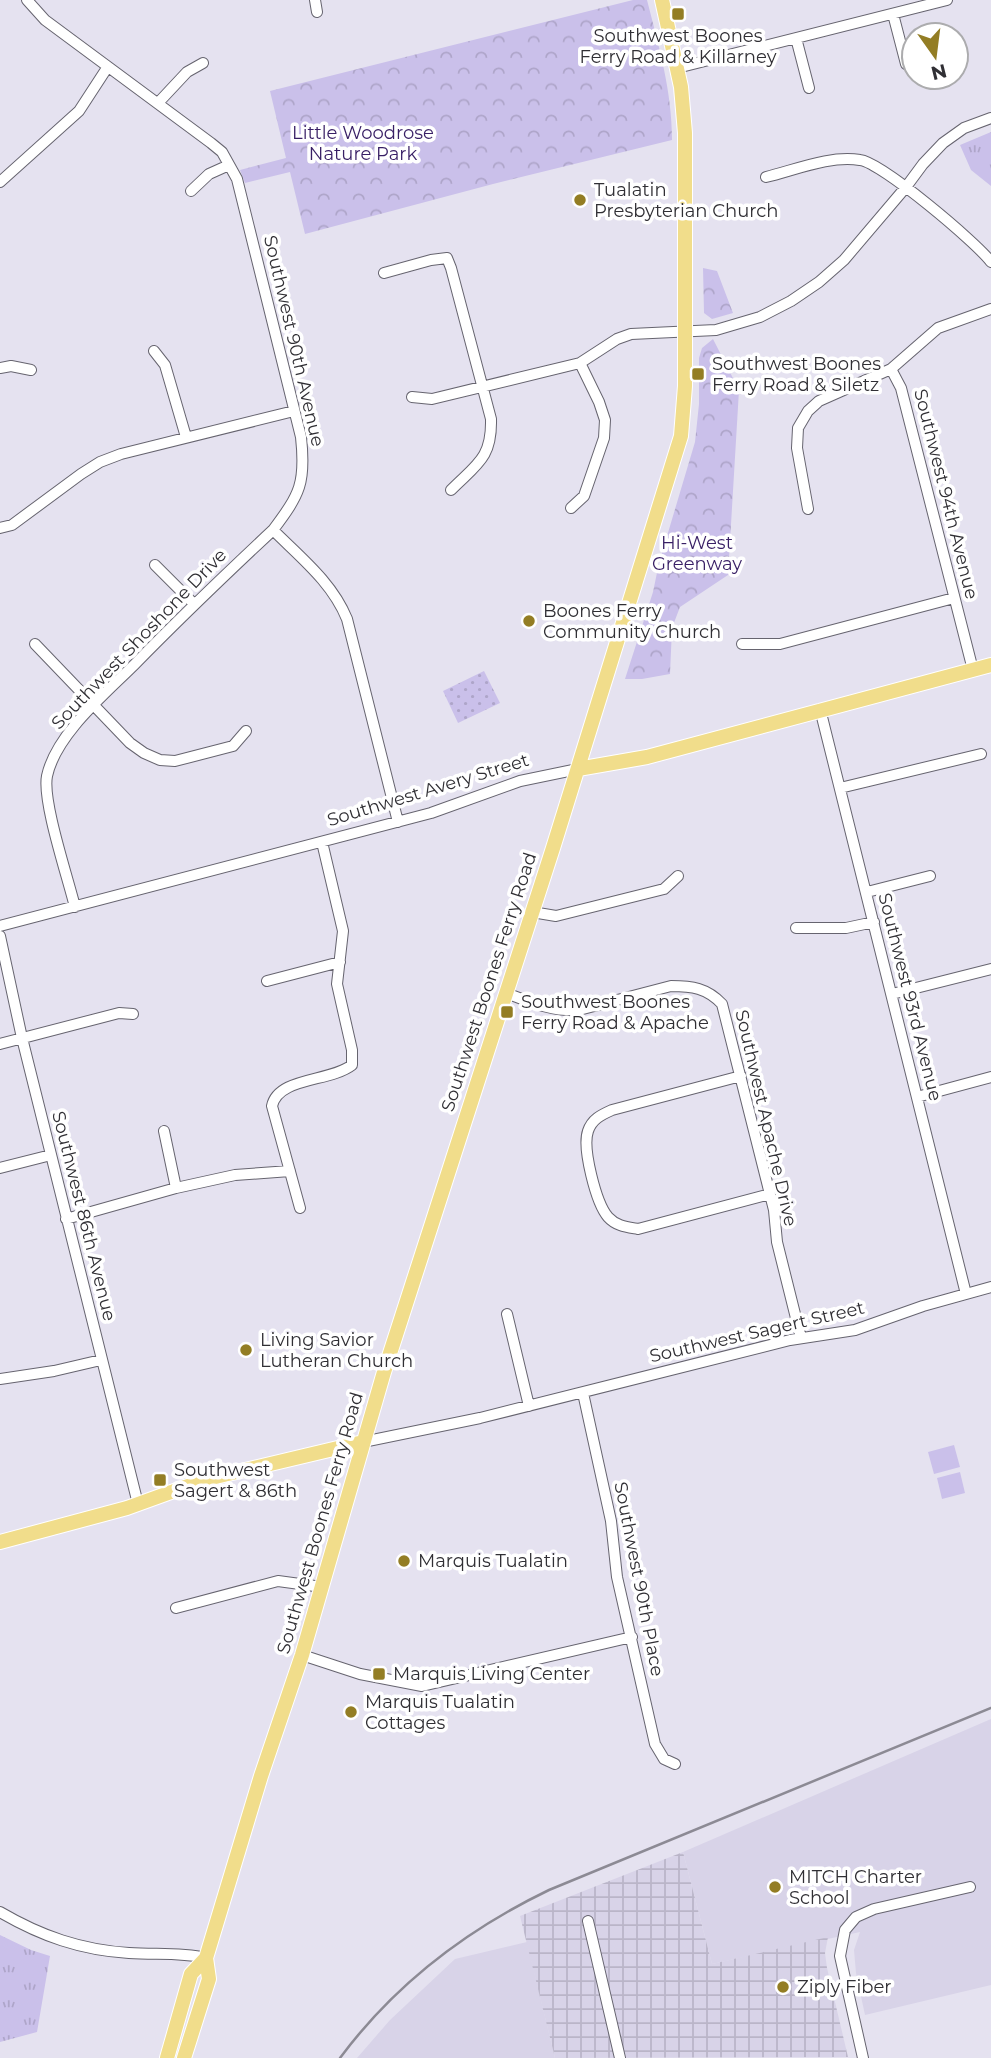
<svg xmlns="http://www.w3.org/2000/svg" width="991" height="2058" viewBox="0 0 991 2058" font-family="Montserrat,sans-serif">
<defs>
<pattern id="industrial-grid" width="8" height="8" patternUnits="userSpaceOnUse" patternTransform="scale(1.75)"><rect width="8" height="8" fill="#d8d3e8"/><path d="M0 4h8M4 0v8" fill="none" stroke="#bab5c8"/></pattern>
<pattern id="grass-tufts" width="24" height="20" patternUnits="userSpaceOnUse" patternTransform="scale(1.75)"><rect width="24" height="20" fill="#cac0ea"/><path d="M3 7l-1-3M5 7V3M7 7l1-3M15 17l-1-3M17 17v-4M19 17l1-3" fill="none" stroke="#aea5c9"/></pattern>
<pattern id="forest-crowns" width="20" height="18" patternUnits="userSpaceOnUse" patternTransform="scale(1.75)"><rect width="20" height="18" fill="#cac0ea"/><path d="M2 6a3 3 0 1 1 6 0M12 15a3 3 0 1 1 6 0" fill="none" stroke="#aea5c9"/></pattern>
<pattern id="garden-dots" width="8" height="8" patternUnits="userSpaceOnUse" patternTransform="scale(1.75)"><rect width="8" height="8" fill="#cac0ea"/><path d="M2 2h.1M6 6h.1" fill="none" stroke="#aea5c9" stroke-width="1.8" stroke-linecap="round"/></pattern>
</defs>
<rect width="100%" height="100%" fill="#e5e2f0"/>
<!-- built -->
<path fill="#d8d3e8" d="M 991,1719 L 991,1985 L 865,2015 L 856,1973 L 854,1950 L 860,1932 L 712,1964 L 683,1852 Z
M 527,1942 L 555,2058 L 357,2058 L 390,2020 L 455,1959 Z"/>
<!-- industrial -->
<path fill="url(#industrial-grid)" d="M 683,1852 L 712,1964 L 828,1937 L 825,1953 L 827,1968 L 848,2057 L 555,2058 L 520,1916 Z"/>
<!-- grass -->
<path fill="url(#grass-tufts)" d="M 991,132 L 991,186 L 971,170 L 960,145 Z
M 0,1935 L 31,1950 L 50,1956 L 37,2032 L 0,2042 Z"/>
<!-- forest -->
<path fill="url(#forest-crowns)" d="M 633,0 L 647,0 C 659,47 672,91 672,140 L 493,184 L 305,234 L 290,172 L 245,183 L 240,170 L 286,158 L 270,91 Z
M 703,268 L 717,271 L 733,313 L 712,319 L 704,313 Z
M 713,339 L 739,390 L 728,575 L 680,607 L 672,628 L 670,674 L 642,679 L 625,679 L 653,592 L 659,563 L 695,442 L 699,404 L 699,358 L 702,348 Z"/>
<!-- garden -->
<path fill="url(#garden-dots)" d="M 484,671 L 500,703 L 458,723 L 443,691 Z"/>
<!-- pitch -->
<path fill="#cac0ea" d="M 954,1445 L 960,1467 L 934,1474 L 928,1452 Z
M 960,1472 L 965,1493 L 942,1499 L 937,1478 Z"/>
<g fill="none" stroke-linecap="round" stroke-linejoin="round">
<!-- minor casing -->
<g stroke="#66646f" stroke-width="12">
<path id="minor" d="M 27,0 L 45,20 L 211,143 L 222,152 L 237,179 L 301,437 C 306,483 300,494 273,530 C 300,557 332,582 347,619 L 398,822
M 315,0 L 317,12
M 893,14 L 906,64
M 796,38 L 809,88
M 677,68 L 947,0
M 158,103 L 187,72 L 203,63
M 766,177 C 795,170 830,155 860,160 C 881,162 977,243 991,262
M 0,182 L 79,111 L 107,68
M 191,191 L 209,174 L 229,165
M 384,273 L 431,260 L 447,258 L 451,268 L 491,419 C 492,458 477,464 451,490
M 154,351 L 165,365 L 186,437
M 0,368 L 11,366 L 31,370
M 891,369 L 901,388 L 973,670
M 412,397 L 432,399 L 580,363 L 617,339 L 631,334 L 716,330 L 760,317 L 791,301 L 819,282 L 844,260 L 906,187 L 923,164 L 943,143 L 964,128 L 991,118
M 571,508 L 584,496 L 604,438 L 605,420 L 599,402 L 580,363
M 808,509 L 797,448 L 798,428 L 808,411 L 819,401 L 891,369 L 938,328 L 991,309
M 0,528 L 12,525 L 81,474 L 100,462 L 121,454 L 294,411
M 155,565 L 194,604
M 35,644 L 130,743 L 144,753 L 160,760 L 175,761 L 233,746 L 246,731
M 742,644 L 780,644 L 954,598
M 820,709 L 966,1294
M 840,788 L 981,754
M 867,892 L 930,876
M 75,907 C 68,878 42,801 47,776 C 56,734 105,694 135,664 C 180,618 226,574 273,530
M 532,912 L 556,916 L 664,889 L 678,876
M 0,926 L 431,813 L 520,781 L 578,769
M 796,928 L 846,928 L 874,922
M 0,936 L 22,1038 L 138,1504
M 267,981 L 340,962
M 506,993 C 530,1002 553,1012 579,1010 L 671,986 C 692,986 707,988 722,1004 L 774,1210 L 777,1242 L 801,1338
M 892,994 L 991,969
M 0,1044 L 119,1013 L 133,1014
M 741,1076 L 612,1110 C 601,1115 592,1119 588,1131 C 582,1148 596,1203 608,1217 C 616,1226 627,1227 638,1229 L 770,1194
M 917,1097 L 991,1077
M 164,1131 L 176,1188
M 0,1168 L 51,1155
M 300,1208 L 272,1106 C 278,1077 330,1082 352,1065 L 352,1050 L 337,984 L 343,931 L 322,842
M 66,1219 L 176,1188 L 235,1175 L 290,1171
M 507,1314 L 529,1406
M 0,1379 L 54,1371 L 101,1360
M 583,1393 L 611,1521 L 617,1577 L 655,1744 L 664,1759 L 675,1764
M 363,1442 L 480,1418 L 790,1340 L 855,1330 L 923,1306 L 991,1287
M 176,1608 L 278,1581 L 322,1587
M 302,1655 L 360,1674 L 422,1686 L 632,1637
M 0,1912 C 41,1936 81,1950 129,1953 C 156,1955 179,1952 206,1958
M 588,1921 L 620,2058
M 863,2058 L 840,1956 L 845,1930 L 856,1917 L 874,1909 L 970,1887"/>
</g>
<!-- major casing -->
<g stroke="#fff" stroke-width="16">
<path id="major" d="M 578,769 L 647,757 L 991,665
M 0,1542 L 127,1508 L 207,1479 L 363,1442
M 167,2058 L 191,1974 L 206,1958
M 184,2058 L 209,1979 L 206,1958 L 261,1776 L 302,1655 L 384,1372 L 553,848 L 681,436 L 685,386 L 685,133 L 681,87 L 662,0"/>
</g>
<!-- minor -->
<use href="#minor" stroke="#fff" stroke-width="10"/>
<!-- major -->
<use href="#major" stroke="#f1dd8b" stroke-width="14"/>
<!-- rail -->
<path stroke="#8c8a94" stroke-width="2.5" d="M 340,2058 C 395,1984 466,1930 549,1890 L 991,1708"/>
</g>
<!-- markers -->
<g fill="#937d24" stroke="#fff" stroke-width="2.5">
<rect x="671" y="7" width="14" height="14" rx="3.5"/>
<circle cx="580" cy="200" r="7"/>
<rect x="691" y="367" width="14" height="14" rx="3.5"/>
<circle cx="529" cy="621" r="7"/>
<rect x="500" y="1005" width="14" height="14" rx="3.5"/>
<circle cx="246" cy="1350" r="7"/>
<rect x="153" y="1473" width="14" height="14" rx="3.5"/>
<circle cx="404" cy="1561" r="7"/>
<rect x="372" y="1667" width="14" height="14" rx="3.5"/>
<circle cx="351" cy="1712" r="7"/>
<circle cx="775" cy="1887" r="7"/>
<circle cx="783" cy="1987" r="7"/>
</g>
<g text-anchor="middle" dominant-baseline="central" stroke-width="7" stroke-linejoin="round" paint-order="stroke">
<!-- poi labels -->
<g font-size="18" fill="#302f34" stroke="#fff" text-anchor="start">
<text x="678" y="36" text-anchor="middle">Southwest Boones<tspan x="678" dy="21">Ferry Road &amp; Killarney</tspan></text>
<text x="594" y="190">Tualatin<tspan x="594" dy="21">Presbyterian Church</tspan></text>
<text x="712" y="364">Southwest Boones<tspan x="712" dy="21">Ferry Road &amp; Siletz</tspan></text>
<text x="543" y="611">Boones Ferry<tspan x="543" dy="21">Community Church</tspan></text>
<text x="521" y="1002">Southwest Boones<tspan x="521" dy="21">Ferry Road &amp; Apache</tspan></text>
<text x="260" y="1340">Living Savior<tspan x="260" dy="21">Lutheran Church</tspan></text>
<text x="174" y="1470">Southwest<tspan x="174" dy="21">Sagert &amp; 86th</tspan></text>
<text x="418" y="1561">Marquis Tualatin</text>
<text x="393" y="1674">Marquis Living Center</text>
<text x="365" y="1702">Marquis Tualatin<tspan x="365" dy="21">Cottages</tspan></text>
<text x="789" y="1877">MITCH Charter<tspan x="789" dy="21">School</tspan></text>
<text x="797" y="1987">Ziply Fiber</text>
</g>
<!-- park labels -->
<g font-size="18" fill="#381f65" stroke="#fff">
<text x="363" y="133">Little Woodrose<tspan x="363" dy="21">Nature Park</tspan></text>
<text x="697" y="543">Hi-West<tspan x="697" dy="21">Greenway</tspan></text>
</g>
<!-- street labels -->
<g font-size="18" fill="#302f34" stroke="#fff">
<text transform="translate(294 341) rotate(77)">Southwest 90th Avenue</text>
<text transform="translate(946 494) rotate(76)">Southwest 94th Avenue</text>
<text transform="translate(139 639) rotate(-46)">Southwest Shoshone Drive</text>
<text transform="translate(428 790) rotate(-17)">Southwest Avery Street</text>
<text transform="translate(489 982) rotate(-72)">Southwest Boones Ferry Road</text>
<text transform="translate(910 997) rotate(76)">Southwest 93rd Avenue</text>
<text transform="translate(766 1118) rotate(77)">Southwest Apache Drive</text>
<text transform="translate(84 1216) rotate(76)">Southwest 86th Avenue</text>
<text transform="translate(757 1332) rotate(-13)">Southwest Sagert Street</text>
<text transform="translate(320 1523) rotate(-74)">Southwest Boones Ferry Road</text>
<text transform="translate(639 1579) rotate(79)">Southwest 90th Place</text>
</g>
</g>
<!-- north arrow -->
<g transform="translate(935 56) rotate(166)"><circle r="33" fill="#ffffff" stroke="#acacae" stroke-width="2"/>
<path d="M0-5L12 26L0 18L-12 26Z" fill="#937d24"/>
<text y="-10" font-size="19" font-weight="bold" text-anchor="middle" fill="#302f34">N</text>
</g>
</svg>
